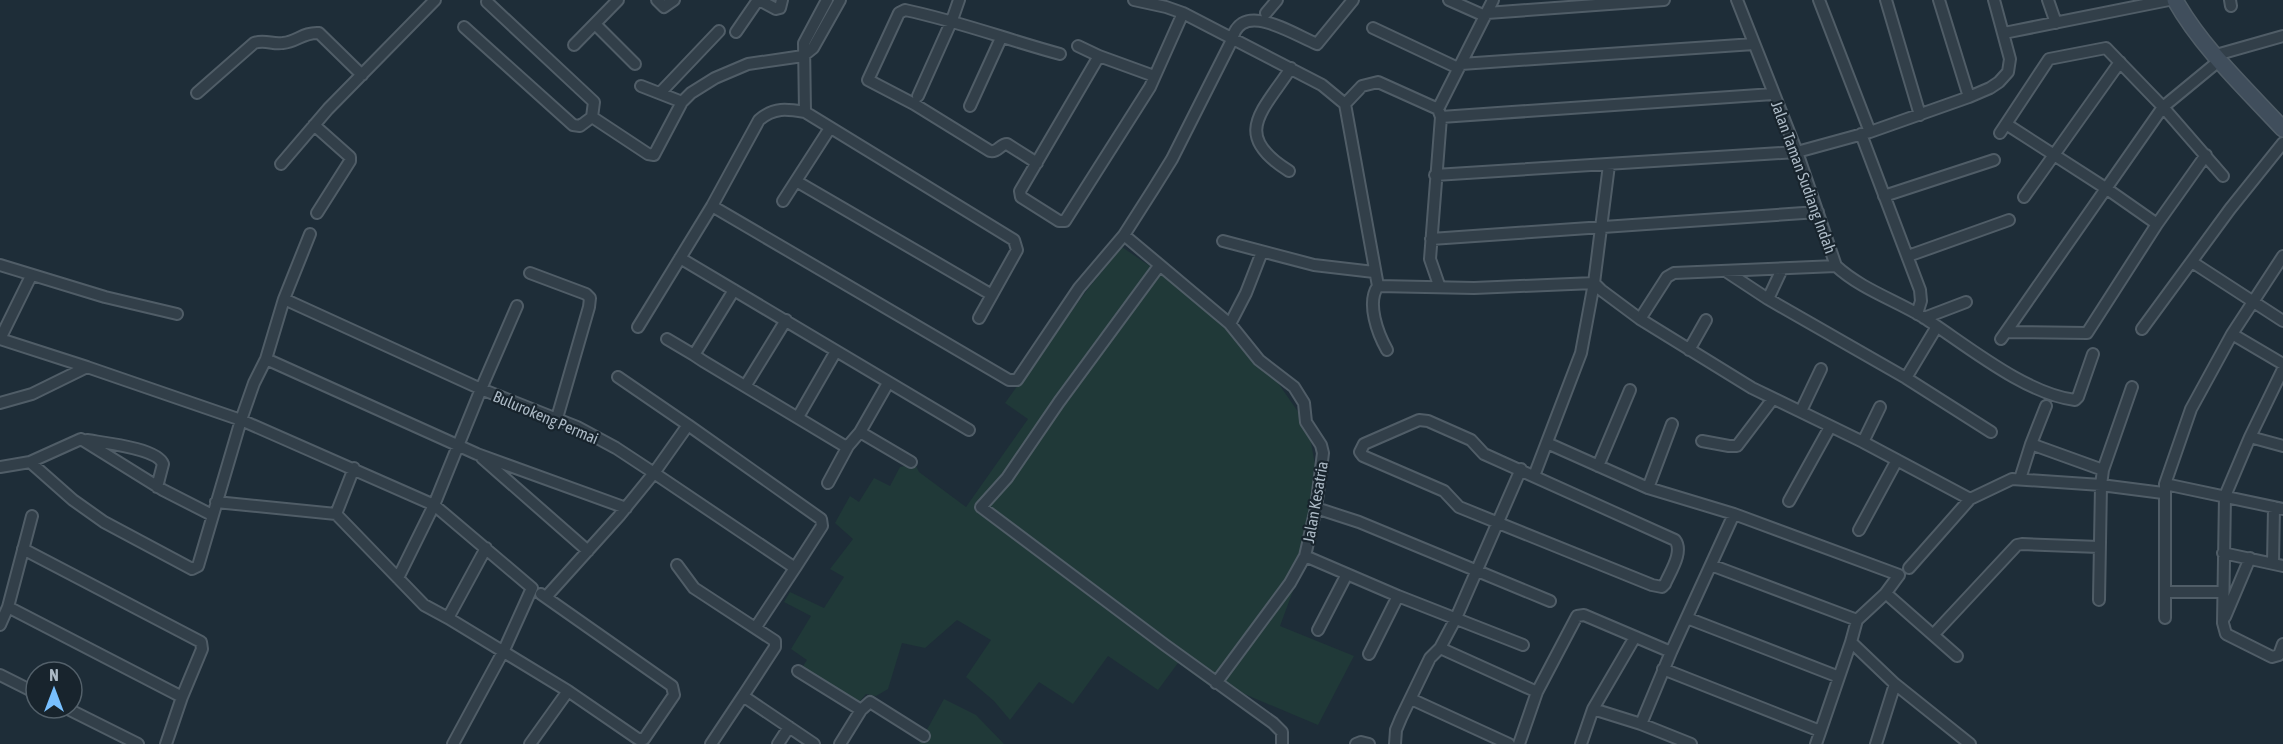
<svg xmlns="http://www.w3.org/2000/svg" width="2283" height="744" viewBox="0 0 2283 744" font-family="'Asap Condensed',sans-serif">
<rect width="100%" height="100%" fill="#1e2d38"/>
<!-- green -->
<path fill="#203938" d="M 1122,247 L 1192,295 L 1255,350 L 1308,426 L 1319,487 L 1308,550 L 1280,626 L 1354,656 L 1318,725 L 1242,693 L 1215,690 L 1178,663 L 1158,690 L 1108,656 L 1073,704 L 1039,682 L 1010,720 L 994,701 L 966,677 L 991,640 L 957,620 L 925,648 L 902,643 L 888,689 L 876,696 L 866,694 L 856,706 L 799,672 L 807,660 L 791,649 L 811,616 L 784,602 L 790,592 L 824,608 L 844,577 L 830,569 L 853,539 L 835,523 L 850,496 L 859,502 L 874,478 L 890,486 L 900,467 L 915,464 L 919,472 L 966,507 L 1028,419 L 1005,403 L 1087,290 Z
M 944,699 L 976,715 L 1004,744 L 919,744 Z"/>
<g fill="none" stroke-linecap="round" stroke-linejoin="round">
<!-- street casing -->
<g stroke="#505d67" stroke-width="14">
<path id="street" d="M 657,0 L 664,7 L 674,0
M 759,0 L 776,9 L 780,8 L 782,0
M 827,0 L 804,43 L 805,112 L 1014,240 L 1017,250 L 979,318
M 1134,0 L 1166,7 L 1183,13 L 1322,85 L 1345,104 L 1378,286 C 1366,303 1378,334 1387,350
M 1449,0 L 1485,16
M 1737,0 L 1797,152 L 1836,266 C 1861,289 1895,300 1923,317 C 1965,344 2025,394 2075,400 L 2078,397 L 2093,354
M 1819,0 L 1870,132
M 1886,0 L 1920,115
M 1939,0 L 1969,97
M 2048,0 L 2056,23
M 2230,0 L 2231,6
M 1266,13 L 1277,0
M 1487,13 L 1664,0
M 595,24 L 635,64
M 464,27 L 573,125 L 580,126 L 592,117 L 594,102 L 487,2
M 1373,28 L 1458,68
M 736,32 L 758,0
M 2004,33 L 2169,0
M 574,45 L 618,0
M 1078,46 L 1099,56 L 1154,76
M 2216,55 L 2283,36
M 1099,56 L 1020,191 L 1021,197 L 1059,221 L 1065,221 L 1150,87 L 1183,13
M 1461,64 L 1754,44
M 641,86 L 682,102
M 197,93 L 254,43 C 265,39 273,45 283,43 C 297,42 303,32 319,33 L 362,75
M 660,93 L 719,31
M 918,96 L 952,20 L 959,0
M 1345,104 L 1362,86 L 1378,82 L 1438,109
M 970,106 L 1001,38
M 592,117 L 648,154 L 654,155 L 682,102 L 691,93 L 715,78 L 748,64 L 803,56 L 813,48 L 840,0
M 1441,117 L 1773,94
M 2006,124 L 2107,189 L 2157,224
M 314,125 L 350,157 L 350,161 L 317,213
M 2000,133 L 2049,59 L 2106,48 L 2163,107 L 2223,176
M 1861,134 L 1920,290 L 1921,301 L 1917,314
M 1037,163 L 1007,144 C 1000,144 998,153 990,151 L 914,104 L 868,80 L 899,13 L 905,10 C 958,21 1008,40 1060,54
M 281,164 L 328,109 L 435,0
M 1289,171 C 1231,135 1262,112 1291,68
M 1435,175 L 1797,152 L 1870,132 L 1969,97 L 1990,88 L 1999,82 L 2008,72 L 2010,59 L 1994,0
M 796,181 L 992,295
M 1884,196 L 1994,160
M 2024,197 L 2120,62
M 783,201 L 830,128
M 712,206 L 1009,380 L 1017,380 L 1079,288 L 1124,235 L 1154,188 L 1172,159 L 1232,40 C 1241,0 1289,32 1317,44 L 1353,0
M 1124,235 L 1230,324 L 1259,360 L 1294,387 L 1304,403 L 1306,422 L 1321,445 L 1323,453 L 1316,508 L 1305,556 L 1290,583 L 1216,683
M 1431,239 L 1818,212
M 1223,241 L 1314,265 L 1374,272
M 1908,256 L 2009,220
M 680,258 L 969,430
M 2192,262 L 2283,321
M 0,265 L 105,297 L 177,314
M 1159,266 L 1059,402 L 1007,478 L 981,507 L 1165,645 L 1273,723 L 1282,732 L 1282,744
M 1727,272 L 1768,299 L 1906,378 L 1991,432
M 530,273 L 586,294 L 590,298 L 589,307 L 557,418
M 1439,285 L 1430,259 L 1441,117 L 1438,109 L 1493,0
M 1378,286 L 1474,288 L 1594,283 L 1601,290 L 1640,319 L 1752,388 L 1863,442 L 1970,499
M 734,290 L 694,355 L 703,361 L 843,445 L 848,446 L 860,432 L 888,383
M 284,299 L 310,234
M 1768,299 L 1782,269
M 1924,318 L 1966,302
M 1640,319 L 1667,277 L 1674,273 L 1836,266
M 1230,324 L 1246,293 L 1262,252
M 638,327 L 712,206 L 759,120 C 774,107 787,109 805,112
M 2142,329 L 2230,209 L 2283,143
M 2007,332 L 2087,333 L 2157,224 L 2206,155
M 2232,334 L 2283,364
M 0,339 L 87,367
M 0,339 L 31,276
M 667,339 L 694,355
M 2001,339 L 2163,107 L 2220,60
M 1689,350 L 1706,320
M 266,359 L 284,299 L 481,389 L 517,306
M 2283,369 L 2250,437 L 2225,496 L 2223,623 L 2226,634 L 2272,657 L 2279,655 L 2283,644
M 618,377 L 688,425 L 654,473 L 795,568 L 756,627
M 1906,378 L 1936,328
M 746,385 L 786,320
M 0,403 L 32,394 L 87,367 L 241,420 L 254,383 L 266,359 L 477,454 L 626,508
M 1801,411 L 1821,369
M 798,417 L 836,351
M 1419,420 L 1428,421 L 1471,440 L 1484,454 L 1675,540 C 1684,552 1670,572 1665,584 L 1662,587 L 1652,585 L 1459,507 L 1444,491 L 1363,456 L 1360,452 L 1364,444 Z
M 688,425 L 821,519 L 822,526 L 795,568
M 860,432 L 911,462
M 2250,437 L 2283,446
M 81,439 L 163,490 L 212,515
M 87,440 C 104,443 157,448 163,464 L 157,487
M 1702,441 L 1729,446 L 1737,446 L 1772,400
M 1863,442 L 1880,407
M 1547,443 L 1648,488 L 1734,514 L 1899,575 L 1885,594 L 1857,620 L 1851,642
M 2031,444 L 2103,470
M 482,458 L 588,551
M 30,462 L 73,500 L 104,522 L 192,569 L 198,566 L 241,420 L 434,505 L 532,588 L 504,650 L 453,744
M 1598,466 L 1630,390
M 0,467 L 30,462 L 81,439
M 1534,476 L 1581,353 L 1594,283 L 1609,165
M 2020,479 L 2031,444 L 2046,406
M 828,483 L 848,446
M 2165,484 L 2191,409 L 2232,334 L 2283,256
M 1648,488 L 1672,424
M 1789,501 L 1830,427
M 216,502 L 336,514 L 424,605 L 448,618 L 486,548
M 1316,508 L 1359,522 L 1550,601
M 336,514 L 354,468
M 1859,530 L 1897,460
M 23,549 L 201,642 L 202,649 L 182,697 L 166,744
M 2223,553 L 2283,566
M 1305,556 L 1398,596 L 1523,645
M 2273,563 L 2274,507
M 677,565 L 694,588 L 775,641 L 775,647 L 743,696
M 1711,565 L 1857,620
M 1909,568 L 1970,499 L 2012,479 L 2101,485 L 2163,493
M 398,578 L 434,505 L 481,389 L 577,427 L 616,448 L 654,473 L 619,516 L 546,597
M 2165,592 L 2223,592
M 1890,597 L 1957,656
M 2099,600 L 2101,485 L 2103,470 L 2132,387
M 8,607 L 182,697
M 2225,617 L 2250,558
M 448,618 L 568,691 L 638,739 L 644,739 L 674,695 L 672,686 L 541,594
M 1687,618 L 1839,677
M 2165,618 L 2165,484 L 2283,509
M 0,625 L 8,607 L 32,516
M 1318,630 L 1347,574
M 1934,634 L 2017,545 L 2022,544 L 2099,547
M 1440,648 L 1537,692
M 1369,654 L 1398,596
M 1663,669 L 1820,731
M 798,671 L 861,710
M 0,675 L 36,693
M 1411,699 L 1509,744
M 66,708 L 138,744
M 1593,709 L 1635,637
M 1641,724 L 1671,652 L 1734,514
M 530,744 L 568,691
M 711,744 L 743,696 L 814,744
M 778,744 L 789,727
M 840,744 L 861,710 L 870,702 L 924,736
M 1356,744 L 1361,742 L 1369,744
M 1395,744 L 1396,730 L 1401,718 L 1430,658 L 1440,648 L 1456,618 L 1521,469
M 1519,744 L 1537,692 L 1577,616 L 1584,615 L 1671,652
M 1581,744 L 1593,709 L 1641,724 L 1691,744
M 1816,744 L 1851,642 L 1895,684 L 1970,744
M 1876,744 L 1895,684"/>
</g>
<!-- secondary casing -->
<g stroke="#505d67" stroke-width="18">
<path id="secondary" d="M 2175,0 C 2202,48 2246,89 2283,129"/>
</g>
<!-- street -->
<use href="#street" stroke="#323f49" stroke-width="10"/>
<!-- secondary -->
<use href="#secondary" stroke="#404e5c" stroke-width="15"/>
</g>
<g text-anchor="middle" dominant-baseline="central" stroke-width="4.5" stroke-linejoin="round" paint-order="stroke">
<!-- street labels -->
<g font-size="16" fill="#acbac6" stroke="#18242d">
<text transform="translate(1804 177) rotate(70)">Jalan Taman Sudiang Indah</text>
<text transform="translate(546 417) rotate(23)">Bulurokeng Permai</text>
<text transform="translate(1315 502) rotate(-80)">Jalan Kesatria</text>
</g>
</g>
<!-- north arrow -->
<g transform="translate(54 690)"><circle r="28" fill="#18242d" stroke="#53606a" stroke-width="1.5"/>
<path d="M0-4.5L10 22L0 15L-10 22Z" fill="#78c0ff"/>
<text y="-9" font-size="16" font-weight="bold" text-anchor="middle" fill="#acbac6">N</text>
</g>
</svg>
